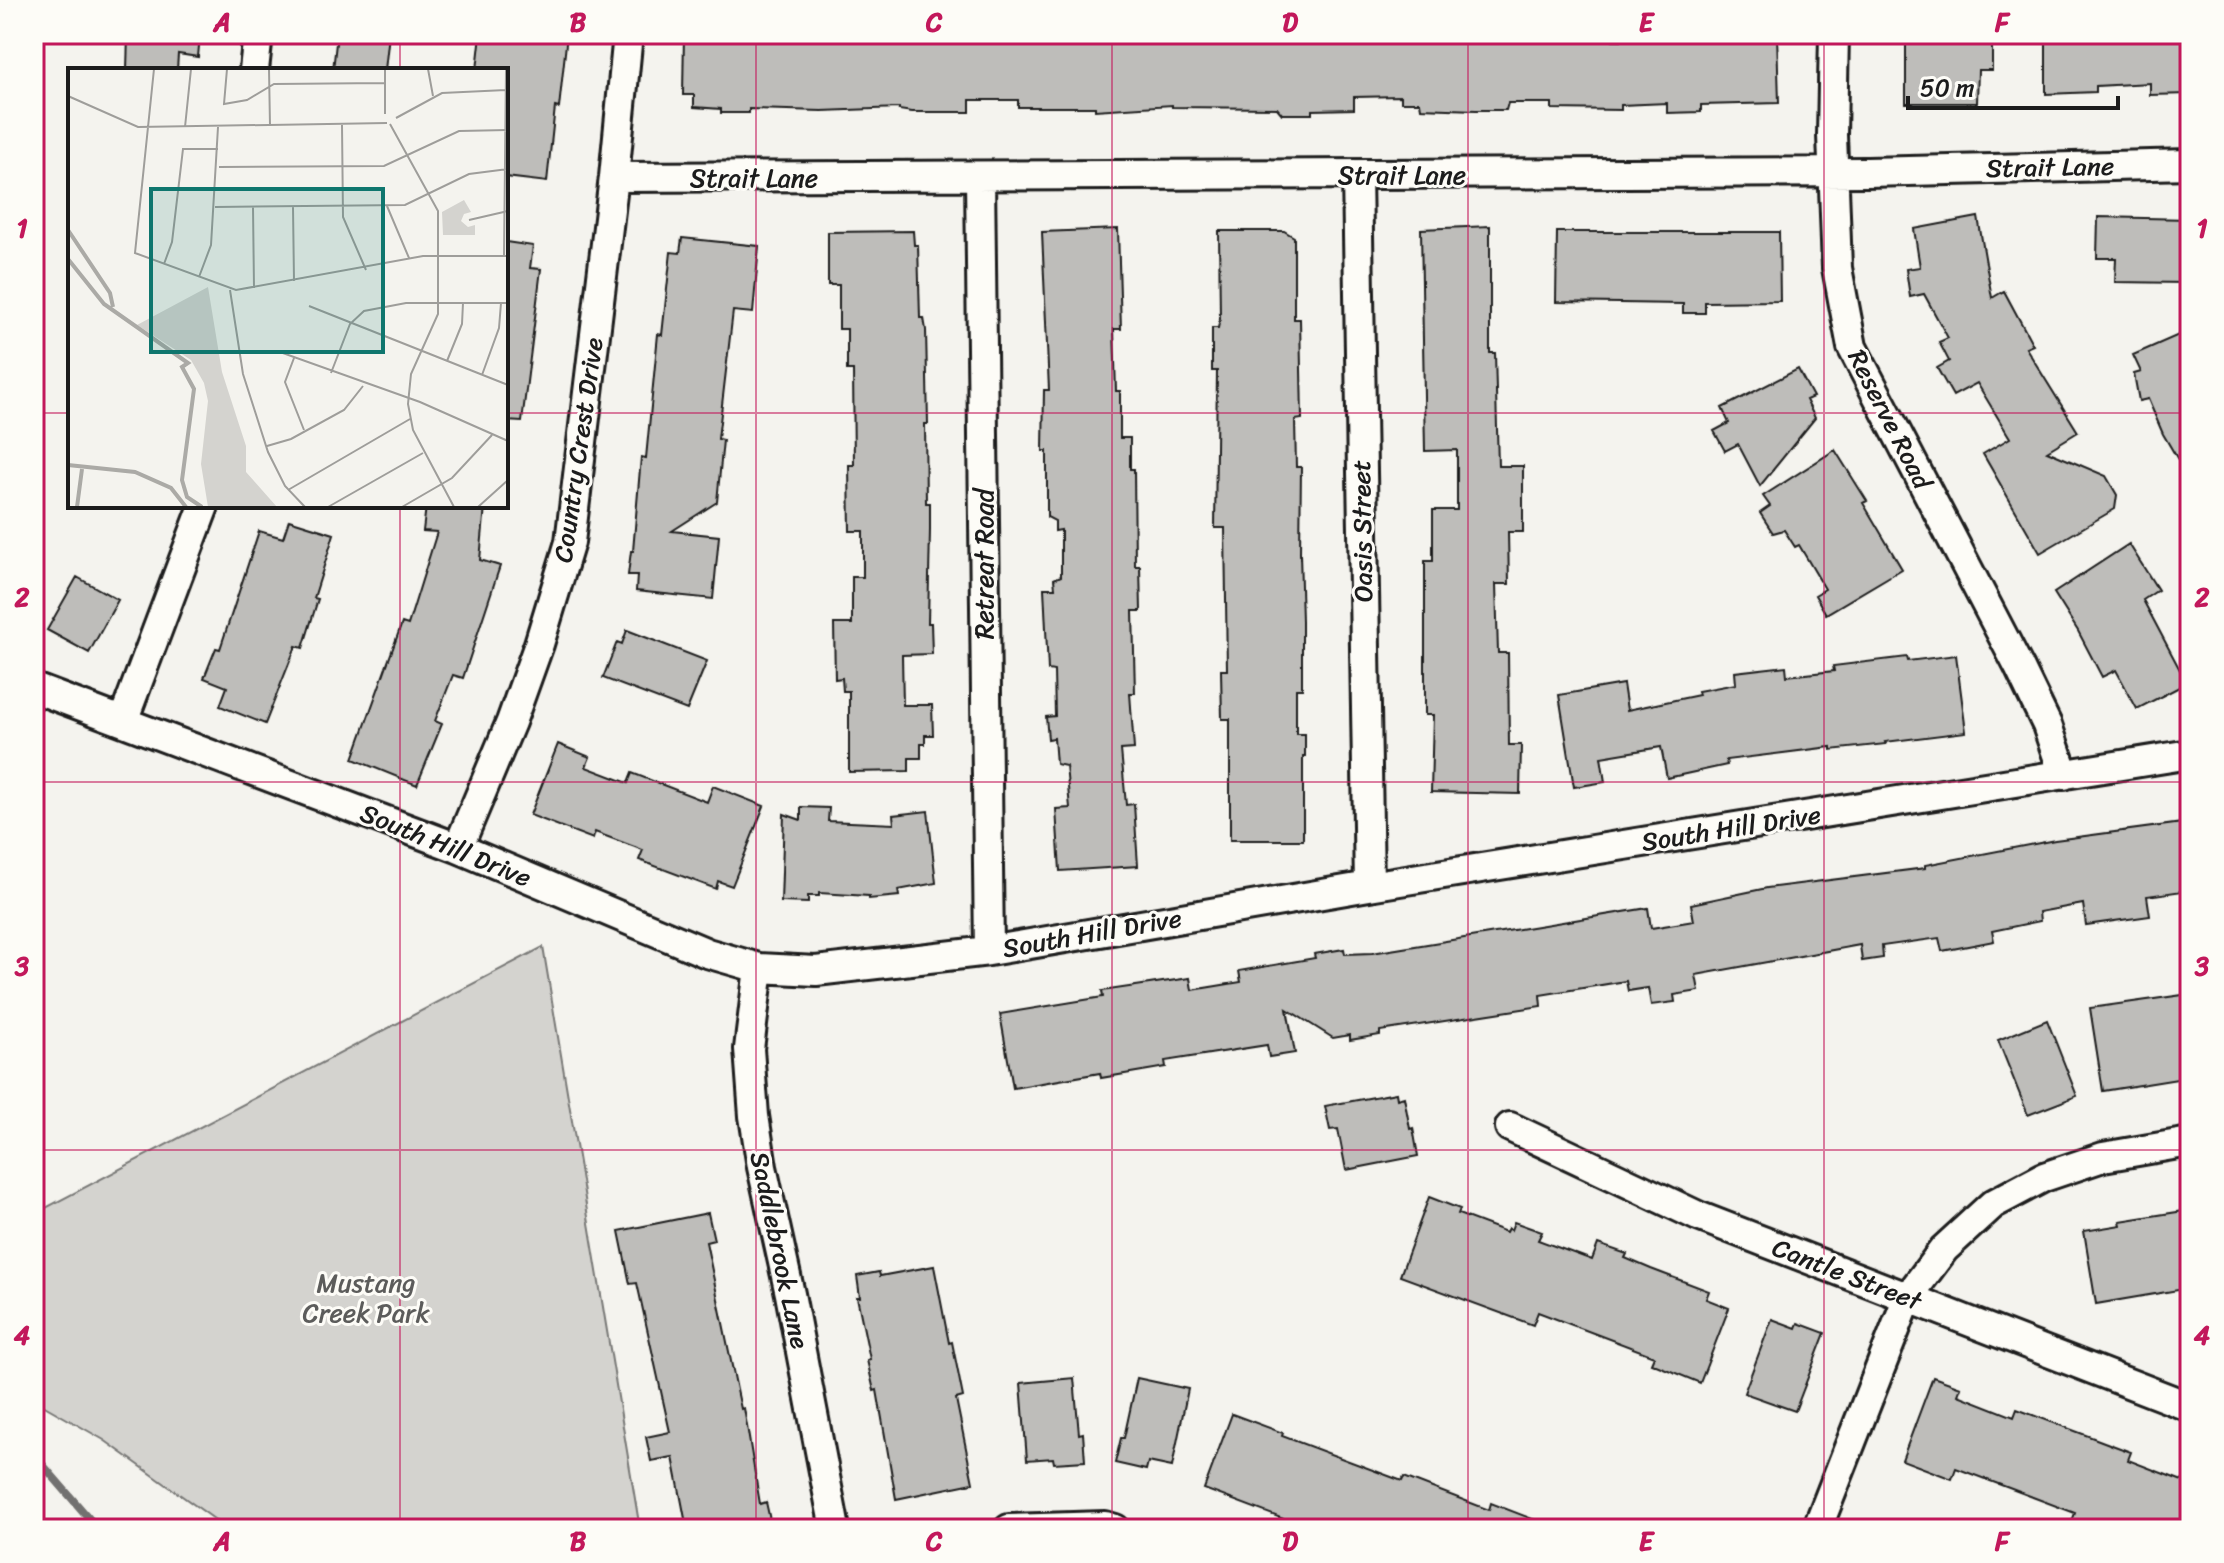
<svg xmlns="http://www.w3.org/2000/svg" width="2224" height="1563" viewBox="0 0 2224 1563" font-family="Sriracha,sans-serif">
<rect width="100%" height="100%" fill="#f4f3ee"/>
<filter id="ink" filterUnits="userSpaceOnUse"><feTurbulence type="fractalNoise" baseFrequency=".0125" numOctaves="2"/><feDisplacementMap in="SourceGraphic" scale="16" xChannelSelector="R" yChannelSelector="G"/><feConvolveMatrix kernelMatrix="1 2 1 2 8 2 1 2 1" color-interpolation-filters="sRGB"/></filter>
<g filter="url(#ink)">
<!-- green -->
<path fill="#d4d3cf" stroke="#787876" stroke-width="2" d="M 543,947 L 640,1529 L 228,1529 L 104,1440 L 34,1400 L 34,1214 Z"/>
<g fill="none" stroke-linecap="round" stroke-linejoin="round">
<!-- stream -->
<path stroke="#72716f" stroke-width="8" d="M 34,1461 L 43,1465 L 93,1523 L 108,1529"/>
</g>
<!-- building -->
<path fill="#bebdba" stroke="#1c1c1c" stroke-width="2" d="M 128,34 L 200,34 L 198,57 L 178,54 L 177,70 L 127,70 Z
M 337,34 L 389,34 L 385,70 L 333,70 Z
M 481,34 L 567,34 L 559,108 L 555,107 L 547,182 L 506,177 L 506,70 L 477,70 Z
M 684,34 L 806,34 L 806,37 L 853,38 L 1112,34 L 1112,39 L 1160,40 L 1205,40 L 1205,34 L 1257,34 L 1257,43 L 1321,43 L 1321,34 L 1568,34 L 1568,39 L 1633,40 L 1713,34 L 1777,34 L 1779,103 L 1701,105 L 1701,112 L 1667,113 L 1667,103 L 1621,105 L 1621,110 L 1552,109 L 1552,103 L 1508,103 L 1506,110 L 1476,110 L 1421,108 L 1420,102 L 1401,102 L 1401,96 L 1354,97 L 1354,109 L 1312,110 L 1312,114 L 1282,114 L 1277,108 L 1172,107 L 1172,105 L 1095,110 L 1095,107 L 1018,107 L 1018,100 L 970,100 L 970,112 L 912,112 L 899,110 L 899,108 L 822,111 L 749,109 L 749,113 L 721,113 L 721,109 L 694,107 L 694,95 L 683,95 Z
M 2046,34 L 2190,34 L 2190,94 L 2150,95 L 2150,83 L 2096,86 L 2096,92 L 2046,94 Z
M 1906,36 L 1992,37 L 1992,70 L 1978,70 L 1977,103 L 1906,103 Z
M 1978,217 L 1992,298 L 2004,291 L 2033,345 L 2026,348 L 2078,432 L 2047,451 L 2106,476 L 2117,495 L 2115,509 L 2040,553 L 1983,454 L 2010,438 L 1977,383 L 1953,396 L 1937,368 L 1949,361 L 1939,342 L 1948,338 L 1924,294 L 1910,297 L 1906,269 L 1920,267 L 1914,229 Z
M 2098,217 L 2190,219 L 2190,253 L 2187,253 L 2186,283 L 2115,282 L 2116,258 L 2097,258 Z
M 1490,226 L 1490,353 L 1495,353 L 1498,466 L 1523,466 L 1523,532 L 1508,532 L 1509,584 L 1496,584 L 1498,653 L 1508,653 L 1509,745 L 1521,745 L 1520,794 L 1431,792 L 1433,715 L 1425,715 L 1425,561 L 1433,561 L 1433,510 L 1457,510 L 1457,450 L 1425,451 L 1421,229 Z
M 1118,229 L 1121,329 L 1114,329 L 1116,391 L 1120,391 L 1120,438 L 1130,438 L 1130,469 L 1134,469 L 1135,566 L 1140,566 L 1141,611 L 1133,611 L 1135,693 L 1130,693 L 1134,749 L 1121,750 L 1126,805 L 1134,804 L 1138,866 L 1060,871 L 1056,809 L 1070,808 L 1066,766 L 1056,764 L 1054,738 L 1048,739 L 1046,717 L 1055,716 L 1054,671 L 1048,670 L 1044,588 L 1055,588 L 1054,579 L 1061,576 L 1061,530 L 1055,531 L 1055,521 L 1047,517 L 1047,451 L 1043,451 L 1044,390 L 1049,390 L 1042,232 Z
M 913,231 L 914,245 L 918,245 L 920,318 L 924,318 L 926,330 L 928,424 L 925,424 L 926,503 L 930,503 L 930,530 L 928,623 L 931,623 L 932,654 L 902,655 L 903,705 L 932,705 L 933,735 L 925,735 L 925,744 L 921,744 L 921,758 L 909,758 L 909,771 L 849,772 L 849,691 L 843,691 L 842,678 L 835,679 L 834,624 L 852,624 L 852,577 L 863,577 L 863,531 L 850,531 L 849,465 L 854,465 L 853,370 L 847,370 L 847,329 L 839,329 L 839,285 L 828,285 L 828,232 Z
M 1219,231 L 1284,231 L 1294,237 L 1294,319 L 1300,319 L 1302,419 L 1295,420 L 1296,467 L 1301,467 L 1300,553 L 1302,621 L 1302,689 L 1296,689 L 1296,734 L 1305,734 L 1305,756 L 1303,756 L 1303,840 L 1230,840 L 1230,719 L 1222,719 L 1221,670 L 1227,670 L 1225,528 L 1215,528 L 1217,371 L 1212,371 L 1212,328 L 1218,328 L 1220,319 Z
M 1557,232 L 1779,232 L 1780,301 L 1705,302 L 1705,313 L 1683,313 L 1683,304 L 1556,302 Z
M 682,238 L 759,246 L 753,313 L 733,311 L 718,439 L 723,440 L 717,502 L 672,531 L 719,536 L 713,599 L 636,591 L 637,575 L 628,575 L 631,551 L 633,551 L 641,457 L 646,458 L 658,334 L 662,335 L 671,252 L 680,253 Z
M 506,242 L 533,246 L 530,268 L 541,269 L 522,422 L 506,421 Z
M 2190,330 L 2190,480 L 2163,434 L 2148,399 L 2139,401 L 2134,374 L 2141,372 L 2133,355 Z
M 1798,369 L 1813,397 L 1806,400 L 1815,418 L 1760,486 L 1738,444 L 1725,451 L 1714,431 L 1729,423 L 1722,408 Z
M 1835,450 L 1867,501 L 1863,503 L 1902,569 L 1826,614 L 1815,595 L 1825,589 L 1799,545 L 1795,547 L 1784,530 L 1773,533 L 1760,513 L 1770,506 L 1763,496 Z
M 426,506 L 485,506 L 480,560 L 500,566 L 463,678 L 453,675 L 435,721 L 442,724 L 417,785 L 353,759 L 402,623 L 408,625 L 437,532 L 423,531 Z
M 289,520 L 334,534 L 314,598 L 318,599 L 303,648 L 296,646 L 265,724 L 220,706 L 227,687 L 204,678 L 216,648 L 220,649 L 259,531 L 283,538 Z
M 2129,544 L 2158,590 L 2143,600 L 2187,683 L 2137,709 L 2116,670 L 2102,677 L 2078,631 L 2054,593 Z
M 77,577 L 118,600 L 89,653 L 47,630 Z
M 627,630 L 707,661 L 687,710 L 603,678 L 617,642 L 622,644 Z
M 1956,655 L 1966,732 L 1885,742 L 1886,744 L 1831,750 L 1831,747 L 1726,760 L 1727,765 L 1667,778 L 1661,747 L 1601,757 L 1605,782 L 1574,787 L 1559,695 L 1623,684 L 1627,710 L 1699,695 L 1698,691 L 1736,684 L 1735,672 L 1786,666 L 1787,676 L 1834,671 L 1833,666 L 1907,657 L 1908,661 Z
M 558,744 L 590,757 L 586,767 L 628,783 L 632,773 L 707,802 L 713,786 L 764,806 L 732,886 L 718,881 L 716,889 L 639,860 L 643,850 L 595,832 L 593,839 L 530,815 Z
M 801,807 L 829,808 L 828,821 L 894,824 L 893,815 L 928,811 L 936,883 L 898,890 L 899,896 L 869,899 L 869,896 L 819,893 L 819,896 L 808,896 L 808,903 L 781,902 L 784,814 L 801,820 Z
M 2190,822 L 2190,890 L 2147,896 L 2150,916 L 2086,925 L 2083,904 L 2039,912 L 2040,921 L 1992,931 L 1994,941 L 1942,951 L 1939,938 L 1882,946 L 1883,958 L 1862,961 L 1860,945 L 1696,975 L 1699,991 L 1674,995 L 1675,1002 L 1651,1005 L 1648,988 L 1628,991 L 1626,981 L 1540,995 L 1541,1006 L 1380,1031 L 1380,1035 L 1350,1040 L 1350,1035 L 1333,1038 L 1287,1009 L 1295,1053 L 1269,1057 L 1267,1045 L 1165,1061 L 1166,1067 L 1101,1078 L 1100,1073 L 1013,1088 L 1000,1014 L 1103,997 L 1102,991 L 1190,978 L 1192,990 L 1241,982 L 1239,971 L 1315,958 L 1314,954 L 1344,949 L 1345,954 L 1372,953 L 1648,908 L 1651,928 L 1694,921 L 1691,904 L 1767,888 L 1925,868 L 1925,865 L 2055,840 Z
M 2190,994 L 2190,1077 L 2103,1091 L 2090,1008 Z
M 2047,1020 L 2077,1096 L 2028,1115 L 1998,1040 Z
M 1396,1093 L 1397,1099 L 1404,1097 L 1410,1129 L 1413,1128 L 1418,1156 L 1346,1170 L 1338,1129 L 1330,1130 L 1325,1106 Z
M 1429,1197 L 1460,1209 L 1458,1214 L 1506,1232 L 1508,1228 L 1511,1230 L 1514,1222 L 1542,1232 L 1538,1240 L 1592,1260 L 1598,1244 L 1627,1254 L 1625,1258 L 1651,1269 L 1709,1291 L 1706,1299 L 1729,1308 L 1700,1383 L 1651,1363 L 1654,1356 L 1538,1312 L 1533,1325 L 1400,1276 Z
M 2190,1210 L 2190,1288 L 2096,1304 L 2084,1231 L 2121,1225 L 2120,1221 Z
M 708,1213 L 714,1240 L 706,1242 L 741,1409 L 744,1408 L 760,1504 L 766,1502 L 772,1529 L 687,1529 L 673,1457 L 651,1461 L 646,1437 L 670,1432 L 637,1283 L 630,1284 L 619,1231 Z
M 934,1266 L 949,1343 L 952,1342 L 963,1397 L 956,1399 L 973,1483 L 896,1499 L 877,1390 L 874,1391 L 867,1360 L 870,1359 L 857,1297 L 860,1297 L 857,1276 L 879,1272 L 880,1276 Z
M 1772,1319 L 1796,1328 L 1798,1323 L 1825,1333 L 1795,1411 L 1744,1393 Z
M 1933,1377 L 1961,1387 L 1958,1395 L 2014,1417 L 2017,1409 L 2112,1445 L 2131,1452 L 2128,1460 L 2190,1484 L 2190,1529 L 2069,1529 L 2075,1513 L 1956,1468 L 1952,1479 L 1902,1460 Z
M 1074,1378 L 1079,1434 L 1083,1433 L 1085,1461 L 1054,1463 L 1053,1458 L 1027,1460 L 1021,1383 Z
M 1137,1378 L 1188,1389 L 1172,1467 L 1148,1462 L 1146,1470 L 1115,1463 L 1121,1438 L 1124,1438 Z
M 1232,1414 L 1283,1433 L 1282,1436 L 1402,1481 L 1404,1477 L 1489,1510 L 1491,1503 L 1553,1527 L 1553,1529 L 1303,1529 L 1288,1524 L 1289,1521 L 1204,1489 Z"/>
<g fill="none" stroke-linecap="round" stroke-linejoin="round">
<!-- minor casing -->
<g stroke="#1c1c1c" stroke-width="34">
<path id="minor" d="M 1834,34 L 1832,135 L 1837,268 L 1852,347 L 2019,667 L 2047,725 L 2064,775
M 254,70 L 258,34
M 1357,175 L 1369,886
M 614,177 L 1867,172 L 2190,164
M 980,177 L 989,951
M 34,688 L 458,848 L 707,953 L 759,968 L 816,971 L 989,951 L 1369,886 L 2190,754
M 123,721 L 204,506
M 458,848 L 511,722 L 539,644 L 570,542 L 614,177 L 628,34
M 759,968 L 749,1049 L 754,1116 L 762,1167 L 790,1294 L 835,1529
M 1510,1127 L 1698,1216 L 2190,1407
M 1009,1529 L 1105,1526 L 1115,1529
M 1817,1529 L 1908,1297 L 1944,1249 L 1993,1204 L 2044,1177 L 2103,1157 L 2190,1142"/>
</g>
<!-- minor -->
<use href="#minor" stroke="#fdfcf7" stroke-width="28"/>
</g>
</g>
<!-- grid -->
<path fill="none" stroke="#c2185b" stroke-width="2" stroke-opacity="0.55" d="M 400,34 L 400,70M 756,34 L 756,1529M 1112,34 L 1112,1529M 1468,34 L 1468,1529M 1824,34 L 1824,1529M 34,413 L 70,413M 506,413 L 2190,413M 400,506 L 400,1529M 34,782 L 2190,782M 34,1150 L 2190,1150"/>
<g text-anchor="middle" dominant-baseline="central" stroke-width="6" stroke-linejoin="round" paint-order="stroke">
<!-- street labels -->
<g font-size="26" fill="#1c1c1c" stroke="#fdfcf7">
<text transform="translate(2050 167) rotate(-1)">Strait Lane</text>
<text x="1402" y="175">Strait Lane</text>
<text x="754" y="178">Strait Lane</text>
<text transform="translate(1890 419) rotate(63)">Reserve Road</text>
<text transform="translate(578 450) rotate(-82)">Country Crest Drive</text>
<text transform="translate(1362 531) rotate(-91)">Oasis Street</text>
<text transform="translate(984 564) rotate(-90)">Retreat Road</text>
<text transform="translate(1731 828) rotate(-9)">South Hill Drive</text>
<text transform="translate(446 845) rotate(22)">South Hill Drive</text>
<text transform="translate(1092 933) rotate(-10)">South Hill Drive</text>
<text transform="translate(780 1250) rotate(78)">Saddlebrook Lane</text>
<text transform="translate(1847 1274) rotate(21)">Cantle Street</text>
</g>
<!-- park labels -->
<g font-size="26" fill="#5c5c5b" stroke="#fdfcf7">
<text x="366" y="1283">Mustang<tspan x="366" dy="30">Creek Park</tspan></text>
</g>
</g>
<!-- overview -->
<g transform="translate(68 68)">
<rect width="440" height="440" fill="#f4f3ee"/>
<path d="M 396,132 L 403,144 L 396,146 L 393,153 L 400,159 L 407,157 L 407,167 L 375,167 L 374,144 ZM 140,219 L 154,304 L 178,378 L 178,404 L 209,439 L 140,439 L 133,396 L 140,333 L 136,315 L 123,292 L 69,257 Z" fill="#d4d3cf"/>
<path fill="none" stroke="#abaaa6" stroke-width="4" d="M 0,162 L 42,225 L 45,239M 0,191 L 36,236 L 120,295 L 114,299 L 126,321 L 114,412 L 119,429 L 134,439M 0,397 L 67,404 L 103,420 L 118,439M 9,439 L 14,401"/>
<path fill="none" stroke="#9e9d9a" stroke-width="2" d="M 86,1 L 67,185 L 168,222 L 355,188 L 440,188M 159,1 L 156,36 L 179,32 L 206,16 L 317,15M 201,1 L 202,58M 317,1 L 317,46M 360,1 L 365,28M 0,28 L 70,59 L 319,55M 328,50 L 374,25 L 438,22M 322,56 L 370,143 L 370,246 L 343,306 L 340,336 L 345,362 L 386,439M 274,57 L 275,149 L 298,202M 117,59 L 123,1M 151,99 L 316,98 L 391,63 L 440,62M 319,138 L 341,190M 147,139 L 337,137 L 401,106 L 440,101M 185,139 L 186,220M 225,139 L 226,213M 401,152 L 440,143M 436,188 L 438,1M 96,196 L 104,174 L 115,81 L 150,81M 131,209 L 143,177 L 150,59M 162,222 L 175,306 L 200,384 L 217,418 L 237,439M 241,238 L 440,317M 171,284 L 212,284 L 352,334 L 440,373M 226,290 L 217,314 L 236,362M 379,293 L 394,256 L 395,235M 263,305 L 282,256 L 296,243 L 338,235 L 440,235M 414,307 L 431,260 L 433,235M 199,378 L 223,371 L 276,342 L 295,318M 220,422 L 342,351M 260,439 L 355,385M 334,439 L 384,410 L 424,367M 410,439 L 440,412"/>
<path fill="#0f766e" fill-opacity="0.15" stroke="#0f766e" stroke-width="4" d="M 83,121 L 315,121 L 315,284 L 83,284 Z"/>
<rect width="440" height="440" fill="none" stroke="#1c1c1c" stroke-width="4"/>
</g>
<!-- margin -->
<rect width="2224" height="1563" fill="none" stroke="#fdfcf7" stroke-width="88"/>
<!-- scale -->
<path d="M1908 96v12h210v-12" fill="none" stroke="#1c1c1c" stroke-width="4"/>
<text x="1920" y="96" font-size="24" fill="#1c1c1c" stroke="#fdfcf7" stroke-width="6" paint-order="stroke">50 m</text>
<rect x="44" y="44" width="2136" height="1475" fill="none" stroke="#c2185b" stroke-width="3"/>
<g font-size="26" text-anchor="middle" font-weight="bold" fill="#c2185b">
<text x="222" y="31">A</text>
<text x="578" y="31">B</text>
<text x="934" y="31">C</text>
<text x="1290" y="31">D</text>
<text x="1646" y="31">E</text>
<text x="2002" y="31">F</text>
<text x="22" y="237">1</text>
<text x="2202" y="237">1</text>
<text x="22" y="606">2</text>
<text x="2202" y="606">2</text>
<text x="22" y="975">3</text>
<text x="2202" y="975">3</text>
<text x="22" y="1344">4</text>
<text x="2202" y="1344">4</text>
<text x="222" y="1550">A</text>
<text x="578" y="1550">B</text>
<text x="934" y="1550">C</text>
<text x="1290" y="1550">D</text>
<text x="1646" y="1550">E</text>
<text x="2002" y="1550">F</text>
</g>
</svg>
